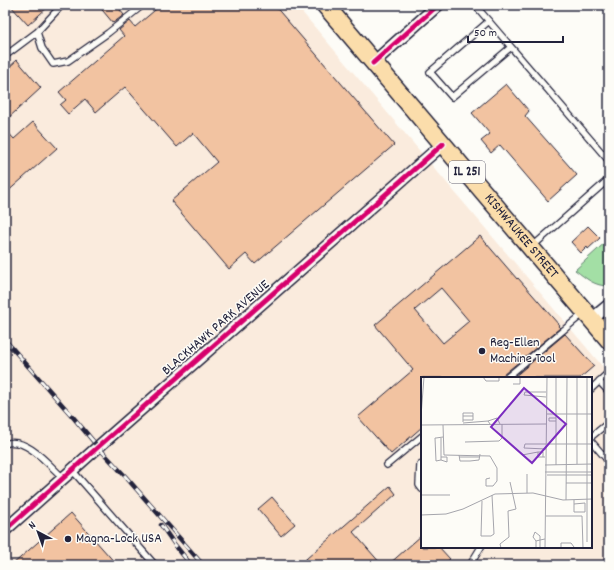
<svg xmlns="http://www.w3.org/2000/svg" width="614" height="570" viewBox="0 0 614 570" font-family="Dekko,sans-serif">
<rect width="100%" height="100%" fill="#fdfcf7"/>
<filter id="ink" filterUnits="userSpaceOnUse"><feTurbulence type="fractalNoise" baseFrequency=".025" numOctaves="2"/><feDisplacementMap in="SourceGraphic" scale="8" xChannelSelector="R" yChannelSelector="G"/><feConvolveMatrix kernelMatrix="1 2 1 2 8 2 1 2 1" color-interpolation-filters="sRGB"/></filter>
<g filter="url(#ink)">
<!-- built -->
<path fill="#faebdd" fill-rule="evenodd" d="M 5,5 L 296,5 L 609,374 L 609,565 L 5,565 ZM 422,378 L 591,378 L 591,547 L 422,547 Z"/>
<!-- green -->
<path fill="#a3dfa5" stroke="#628070" d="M 609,239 L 609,286 C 594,286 587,279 575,270 Z"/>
<!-- building -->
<path fill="#f2c3a1" stroke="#22223b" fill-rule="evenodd" d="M 10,5 L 50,5 L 28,25 Z
M 98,5 L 116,5 L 124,15 L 113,23 Z
M 161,5 L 274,5 L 394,145 L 255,264 L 246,254 L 229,269 L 171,201 L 217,162 L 193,133 L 177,147 L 125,87 L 96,112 L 85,99 L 68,114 L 60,105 L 66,100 L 59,92 L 124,36 L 119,30 L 130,21 L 135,27 Z
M 17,60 L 41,88 L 5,121 L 5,71 Z
M 506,84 L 529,111 L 525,116 L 577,175 L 548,201 L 500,145 L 491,153 L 481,141 L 490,134 L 472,113 Z
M 33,122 L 57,148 L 5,194 L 5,129 L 14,139 Z
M 588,226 L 600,238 L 588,249 L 587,247 L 581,253 L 571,242 Z
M 480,236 L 517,279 L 518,278 L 559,325 L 558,326 L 560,328 L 503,375 L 502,378 L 422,378 L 422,427 L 391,454 L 358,417 L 413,370 L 375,325 ZM 441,288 L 469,321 L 443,343 L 415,310 Z
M 565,334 L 594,366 L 580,378 L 513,378 Z
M 390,486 L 396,494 L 353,532 L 382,565 L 299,565 Z
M 272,497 L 295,524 L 281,536 L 258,509 Z
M 71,513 L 117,565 L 12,565 Z
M 422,535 L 422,547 L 439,547 L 450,559 L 443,565 L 388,565 Z"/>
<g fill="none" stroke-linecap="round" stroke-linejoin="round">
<!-- service casing -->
<g stroke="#22223b" stroke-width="8">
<path id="service" d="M 62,5 L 37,32 L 42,48 L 53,64 L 68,61 L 108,33 L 143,5
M 475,5 L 609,161
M 489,21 L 430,72 L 452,97 L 511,47
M 5,56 L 37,32
M 533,246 L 609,179
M 506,378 L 584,313
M 599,381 L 609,392
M 591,389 L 609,372
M 591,437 L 609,422
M 591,441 L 609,462
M 5,444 C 25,435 50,466 63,478
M 422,464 L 420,465 L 419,485 L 422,489
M 387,465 L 422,436
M 72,470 L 155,565
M 470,565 L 481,547"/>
</g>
<!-- minor casing -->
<g stroke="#22223b" stroke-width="14">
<path id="minor" d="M 373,63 L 438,5
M 592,319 L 609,305
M 5,530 L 98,447 L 443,144"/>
</g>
<!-- primary casing -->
<g stroke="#22223b" stroke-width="20">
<g id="primary">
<path id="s1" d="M 325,5 L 609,340"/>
</g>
</g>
<!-- service -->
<use href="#service" stroke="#fdfcf7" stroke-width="5.5"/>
<!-- minor -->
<use href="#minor" stroke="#fdfcf7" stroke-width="11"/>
<!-- primary -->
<use href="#primary" stroke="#fbddab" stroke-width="17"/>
<!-- rail casing -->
<g stroke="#22223b" stroke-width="4.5">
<path id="rail" d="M 5,340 L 73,417 L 98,447 L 125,476 L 203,565
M 161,525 L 175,545 L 191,565"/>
</g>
<!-- rail -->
<use href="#rail" stroke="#fdfcf7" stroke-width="3" stroke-dasharray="9" stroke-linecap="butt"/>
<!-- cycleway casing -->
<g stroke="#fdfcf7" stroke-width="8">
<path id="cycleway" d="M 373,63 L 438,5
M 5,530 L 98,447 L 443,144"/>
</g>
<!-- cycleway -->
<use href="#cycleway" stroke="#d6006c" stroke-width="5"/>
</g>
</g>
<!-- markers -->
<g fill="#22223b" stroke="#fdfcf7" stroke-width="1.5">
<circle cx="482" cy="351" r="4"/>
<circle cx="68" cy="539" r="4"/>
</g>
<g text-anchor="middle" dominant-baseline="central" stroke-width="3" stroke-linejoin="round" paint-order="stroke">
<!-- shield labels -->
<rect fill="#fdfcf7" stroke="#646373" stroke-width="1" x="449" y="161" width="36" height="22" rx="3"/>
<g font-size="13" font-weight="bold" fill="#22223b">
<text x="467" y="172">IL 251</text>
</g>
<!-- street labels -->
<g font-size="14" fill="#22223b" stroke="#fdfcf7">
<text stroke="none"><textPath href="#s1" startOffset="303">KISHWAUKEE STREET</textPath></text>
<text transform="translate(216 328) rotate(-41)">BLACKHAWK PARK AVENUE</text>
</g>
<!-- poi labels -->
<g font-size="14" fill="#22223b" stroke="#fdfcf7" text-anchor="start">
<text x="490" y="343">Reg-Ellen<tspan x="490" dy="16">Machine Tool</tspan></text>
<text x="76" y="539">Magna-Lock USA</text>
</g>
</g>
<!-- overview -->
<g transform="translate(421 377)">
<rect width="171" height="171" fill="#fdfcf7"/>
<path fill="none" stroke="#a5a5ac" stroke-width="1" d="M 62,0 L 65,4 L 78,4 L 78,0M 92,7 L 99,7 L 99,0M 125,20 L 103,18 L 104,15 L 125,15M 126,37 L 171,37M 0,39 L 3,0M 42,39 L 42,36 L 52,36 L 52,39 L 42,39 L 42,45M 42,43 L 52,43 L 52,39M 67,44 L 76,41 L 79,47M 135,44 L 128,44 L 128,41 L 135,41M 42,46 L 67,44 L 69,47M 0,48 L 125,47M 22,48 L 23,78 L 69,79 L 76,91 L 76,104 L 72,109 L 65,109 L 65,102 L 69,101M 20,61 L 20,83 L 15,84 L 14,61 L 15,61 L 22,60M 44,65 L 78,64 L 81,61 L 81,47M 126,67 L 171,67M 125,72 L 103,71 L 104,67 L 125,67M 38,78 L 39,84 L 49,84 L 58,83 L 59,77M 101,78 L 117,75M 38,80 L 59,80M 122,80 L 122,75 L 117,75 L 117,80 L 124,80M 20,83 L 26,85 L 26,80 L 20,80M 156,87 L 156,0M 124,88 L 171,87M 135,88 L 135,0M 124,95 L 171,95M 106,97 L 106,116M 126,98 L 171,98M 145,106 L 171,106M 0,118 L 29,118M 145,123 L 146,0M 61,124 L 60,159 L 70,159 L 73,157 L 71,118M 153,127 L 164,126 L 164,135 L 153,135 L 153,123M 0,138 L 25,137 L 42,132 L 74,117 L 112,116 L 142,123 L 171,122M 125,139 L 161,139 L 162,171M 115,164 L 112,160 L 114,155 L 119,159 L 119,163 L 115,164 L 115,171M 166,165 L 166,0M 80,171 L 79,167 L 88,160 L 87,134 L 95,132 L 89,105M 119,171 L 119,163 L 124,162M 124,171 L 126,0M 140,171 L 140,166 L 150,166 L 153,170"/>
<path fill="#7b2cbf" fill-opacity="0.15" stroke="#7b2cbf" stroke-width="2" d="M 103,11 L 145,47 L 111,86 L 70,50 Z"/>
<rect width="171" height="171" fill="none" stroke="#22223b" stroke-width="2"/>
</g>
<!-- margin -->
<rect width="614" height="570" fill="none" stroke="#fdfcf7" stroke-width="20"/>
<rect x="10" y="10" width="594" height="550" fill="none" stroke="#22223b" stroke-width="1.5" filter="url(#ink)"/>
<!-- north arrow -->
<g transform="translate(38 532) rotate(319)" stroke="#fdfcf7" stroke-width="3" paint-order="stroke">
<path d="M0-3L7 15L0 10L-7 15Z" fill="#22223b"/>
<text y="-6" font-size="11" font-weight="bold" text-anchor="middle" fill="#22223b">N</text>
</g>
<!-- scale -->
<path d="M468 36v6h95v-6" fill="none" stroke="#22223b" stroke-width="2"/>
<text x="474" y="36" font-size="12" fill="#22223b" stroke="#fdfcf7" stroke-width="3" paint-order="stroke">50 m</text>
</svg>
